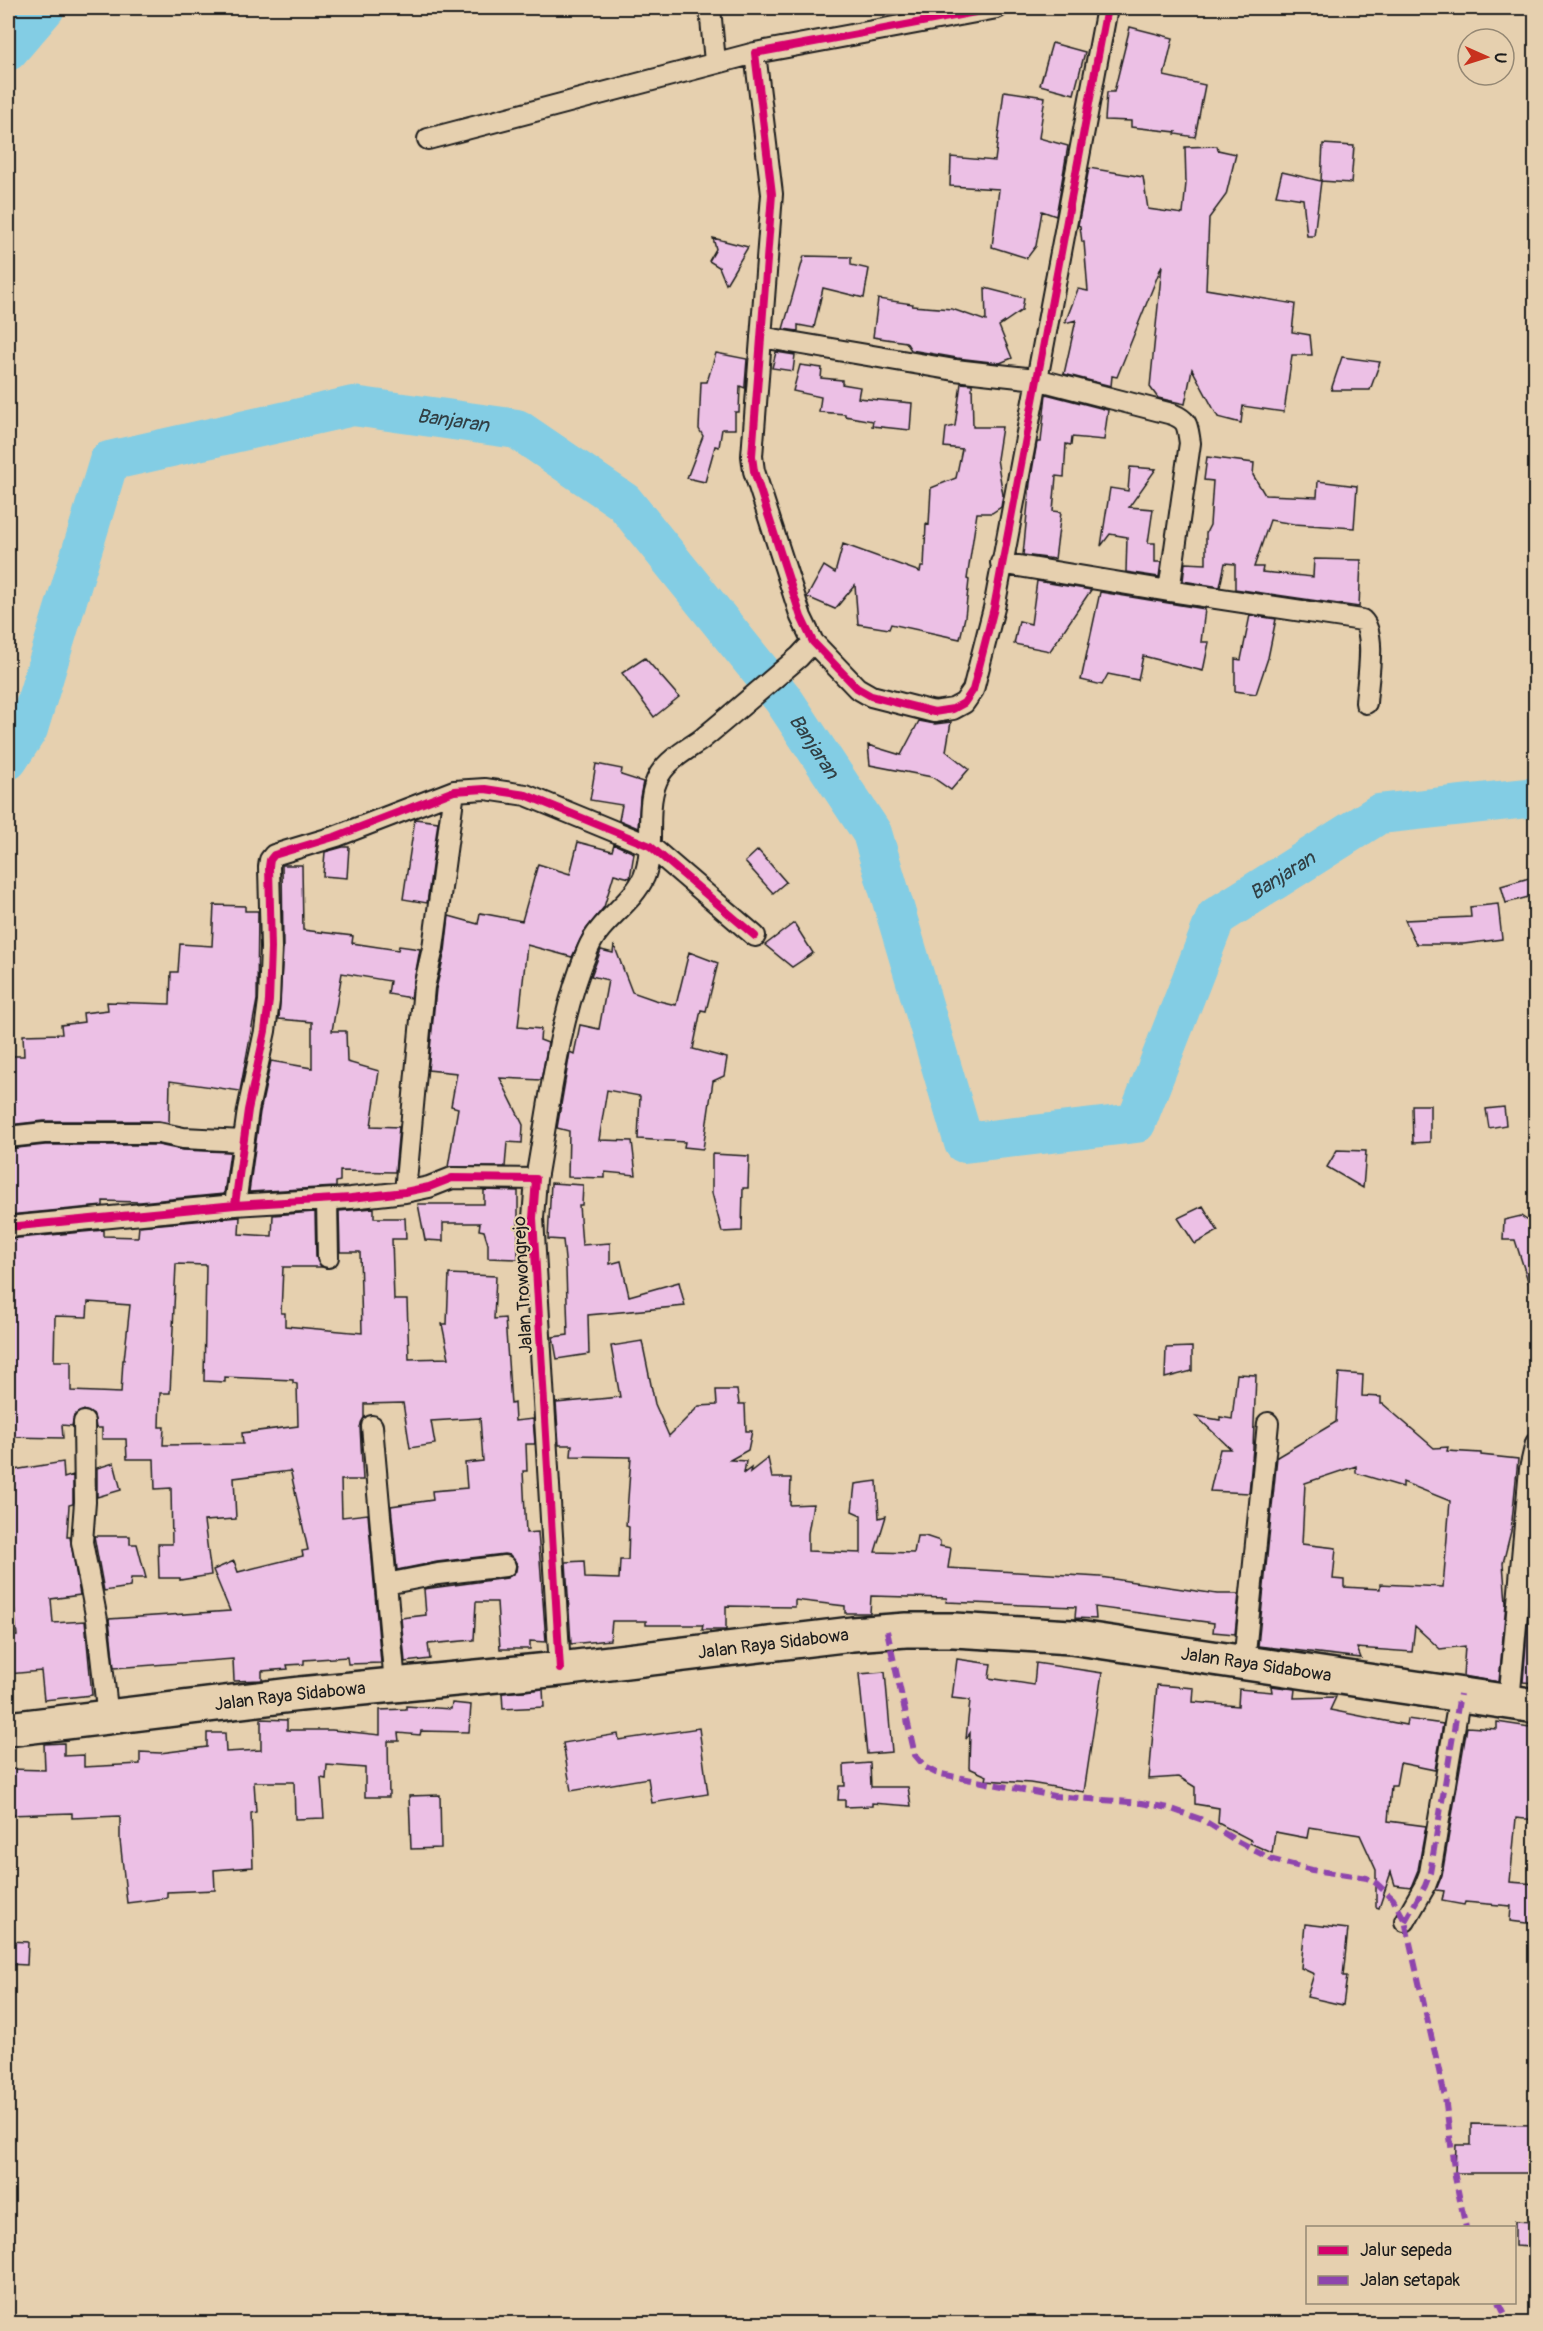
<svg xmlns="http://www.w3.org/2000/svg" width="1543" height="2331" viewBox="0 0 1543 2331" font-family="Pangolin,sans-serif">
<rect width="100%" height="100%" fill="#e6d0af"/>
<filter id="ink" filterUnits="userSpaceOnUse"><feTurbulence type="fractalNoise" baseFrequency=".0167" numOctaves="2"/><feDisplacementMap in="SourceGraphic" scale="12" xChannelSelector="R" yChannelSelector="G"/><feConvolveMatrix kernelMatrix="1 2 1 2 8 2 1 2 1" color-interpolation-filters="sRGB"/></filter>
<g filter="url(#ink)">
<g fill="none" stroke-linecap="round" stroke-linejoin="round">
<!-- river -->
<g stroke="#83cde4" stroke-width="40">
<path d="M 8,51 L 45,8"/>
<path id="s1" d="M 8,760 L 28,729 L 109,461 L 353,406 L 517,429 L 624,502 L 783,699 L 872,833 L 964,1143 L 1136,1123 L 1216,917 L 1379,814 L 1536,797"/>
</g>
</g>
<!-- building -->
<path fill="#ecc0e5" stroke="#1c1c1c" stroke-width="1.5" fill-rule="evenodd" d="M 1130,27 L 1173,38 L 1164,76 L 1205,85 L 1195,137 L 1175,134 L 1176,132 L 1131,127 L 1131,121 L 1105,120 L 1107,92 L 1114,92 Z
M 1052,43 L 1085,52 L 1074,94 L 1040,85 Z
M 1004,91 L 1045,97 L 1039,138 L 1068,146 L 1056,216 L 1042,211 L 1036,246 L 1027,258 L 992,247 L 999,189 L 950,186 L 951,157 L 995,161 Z
M 1323,144 L 1354,146 L 1351,183 L 1321,181 Z
M 1217,146 L 1218,150 L 1236,154 L 1226,195 L 1209,218 L 1206,289 L 1295,304 L 1292,332 L 1310,335 L 1312,355 L 1292,355 L 1284,412 L 1243,406 L 1241,423 L 1218,417 L 1192,369 L 1185,404 L 1158,398 L 1150,387 L 1162,265 L 1117,377 L 1112,376 L 1111,386 L 1064,374 L 1076,320 L 1065,323 L 1078,289 L 1088,291 L 1084,242 L 1082,242 L 1080,226 L 1078,225 L 1089,168 L 1143,177 L 1148,209 L 1183,214 L 1186,183 L 1185,147 Z
M 1282,172 L 1321,181 L 1314,236 L 1307,236 L 1303,199 L 1276,195 Z
M 713,238 L 748,247 L 726,284 L 719,267 L 709,261 L 716,249 Z
M 804,256 L 851,257 L 851,265 L 869,269 L 864,298 L 823,288 L 814,328 L 798,325 L 798,331 L 783,329 Z
M 985,288 L 1024,298 L 1022,310 L 999,326 L 1012,358 L 1000,363 L 957,358 L 911,350 L 906,342 L 873,337 L 878,299 L 913,304 L 912,306 L 952,309 L 986,321 Z
M 776,352 L 795,355 L 793,371 L 772,368 Z
M 716,353 L 747,359 L 745,385 L 745,388 L 740,386 L 739,412 L 735,412 L 735,429 L 722,429 L 719,447 L 715,446 L 705,482 L 687,478 L 703,436 L 699,429 L 701,382 L 707,382 Z
M 1342,357 L 1380,362 L 1370,390 L 1331,390 Z
M 800,365 L 822,368 L 821,378 L 842,380 L 842,384 L 860,387 L 858,398 L 912,403 L 910,430 L 872,426 L 873,421 L 845,416 L 845,414 L 819,412 L 821,397 L 793,391 Z
M 961,383 L 972,384 L 973,427 L 1002,427 L 997,459 L 1003,495 L 1001,507 L 992,513 L 977,513 L 967,579 L 969,580 L 965,617 L 960,639 L 891,624 L 889,629 L 858,624 L 855,585 L 835,609 L 807,597 L 824,566 L 835,573 L 843,544 L 920,572 L 921,567 L 924,567 L 926,524 L 929,525 L 931,488 L 956,478 L 962,449 L 944,447 L 946,428 L 955,426 Z
M 1046,394 L 1108,410 L 1104,440 L 1072,437 L 1071,445 L 1066,444 L 1064,477 L 1056,476 L 1053,511 L 1061,512 L 1055,559 L 1023,555 L 1030,483 L 1037,442 L 1041,442 Z
M 1207,457 L 1254,463 L 1253,475 L 1265,495 L 1317,497 L 1318,481 L 1357,486 L 1354,528 L 1294,524 L 1270,520 L 1254,567 L 1263,567 L 1262,572 L 1313,577 L 1314,559 L 1361,560 L 1359,607 L 1235,589 L 1235,564 L 1225,563 L 1220,587 L 1183,581 L 1185,563 L 1206,564 L 1206,533 L 1210,525 L 1213,481 L 1204,480 Z
M 1130,467 L 1156,469 L 1129,507 L 1153,509 L 1148,543 L 1155,543 L 1155,562 L 1161,562 L 1159,577 L 1126,572 L 1127,537 L 1110,534 L 1101,546 L 1110,488 L 1128,491 Z
M 1037,581 L 1091,590 L 1050,651 L 1014,644 L 1019,621 L 1031,624 Z
M 1100,592 L 1205,609 L 1201,642 L 1209,642 L 1203,671 L 1143,656 L 1138,680 L 1108,674 L 1102,685 L 1081,680 Z
M 1250,615 L 1276,619 L 1268,658 L 1256,694 L 1235,691 L 1235,659 L 1241,660 Z
M 645,658 L 679,697 L 654,717 L 622,673 Z
M 919,721 L 935,724 L 951,722 L 946,751 L 969,769 L 951,790 L 932,777 L 870,765 L 868,745 L 901,755 Z
M 596,764 L 622,769 L 621,775 L 643,782 L 640,797 L 638,828 L 619,820 L 622,805 L 590,800 Z
M 415,819 L 438,822 L 427,903 L 403,899 Z
M 578,842 L 612,851 L 614,844 L 634,853 L 630,878 L 614,874 L 604,907 L 584,932 L 572,957 L 527,945 L 518,1027 L 541,1029 L 540,1040 L 548,1043 L 541,1080 L 500,1078 L 523,1125 L 522,1143 L 507,1142 L 505,1167 L 448,1167 L 458,1108 L 451,1106 L 457,1073 L 428,1070 L 436,989 L 445,951 L 449,916 L 478,924 L 480,913 L 522,921 L 538,864 L 570,874 Z
M 343,847 L 349,847 L 347,878 L 323,876 L 325,852 Z
M 758,850 L 786,882 L 773,893 L 745,862 Z
M 282,865 L 302,865 L 303,930 L 353,936 L 352,943 L 398,950 L 399,946 L 420,949 L 411,998 L 388,994 L 390,981 L 342,973 L 332,1031 L 346,1031 L 347,1062 L 379,1071 L 371,1126 L 399,1127 L 395,1172 L 340,1171 L 340,1181 L 336,1182 L 336,1187 L 249,1192 L 260,1112 L 271,1061 L 312,1068 L 312,1022 L 279,1019 L 283,948 Z
M 1536,876 L 1536,895 L 1506,903 L 1501,886 Z
M 1498,904 L 1502,939 L 1464,944 L 1416,944 L 1405,920 L 1471,917 L 1470,907 Z
M 214,905 L 245,906 L 245,911 L 258,911 L 257,1000 L 240,1091 L 170,1081 L 169,1123 L 159,1121 L 44,1121 L 8,1125 L 8,1056 L 24,1056 L 23,1035 L 62,1034 L 61,1025 L 84,1022 L 83,1013 L 108,1010 L 107,1002 L 170,1004 L 171,972 L 178,972 L 180,944 L 212,946 Z
M 794,923 L 813,953 L 792,967 L 765,945 Z
M 614,945 L 632,992 L 655,1000 L 676,1005 L 689,952 L 718,963 L 706,1011 L 701,1010 L 693,1049 L 727,1058 L 724,1076 L 713,1081 L 703,1149 L 684,1147 L 685,1142 L 638,1139 L 640,1096 L 607,1090 L 599,1140 L 632,1141 L 636,1175 L 605,1172 L 605,1178 L 568,1177 L 569,1131 L 557,1128 L 568,1064 L 570,1052 L 574,1054 L 580,1025 L 599,1029 L 608,980 L 591,976 L 601,950 L 613,953 Z
M 1412,1105 L 1430,1105 L 1430,1142 L 1413,1143 Z
M 1504,1107 L 1506,1125 L 1489,1128 L 1486,1109 Z
M 45,1145 L 158,1145 L 182,1150 L 230,1152 L 224,1194 L 140,1202 L 103,1201 L 103,1206 L 8,1215 L 8,1149 Z
M 1337,1150 L 1366,1151 L 1363,1188 L 1327,1167 Z
M 712,1154 L 749,1156 L 748,1188 L 743,1188 L 742,1231 L 722,1232 L 712,1193 Z
M 551,1183 L 583,1185 L 582,1205 L 579,1205 L 582,1245 L 610,1243 L 610,1264 L 621,1261 L 629,1296 L 679,1282 L 685,1306 L 588,1315 L 589,1354 L 557,1359 L 553,1337 L 568,1335 L 566,1269 L 563,1240 L 548,1239 Z
M 484,1190 L 518,1191 L 518,1259 L 488,1258 L 488,1244 L 484,1231 L 479,1230 L 480,1223 L 443,1223 L 443,1241 L 425,1240 L 418,1204 L 484,1204 Z
M 1203,1206 L 1218,1231 L 1195,1244 L 1178,1218 Z
M 374,1208 L 374,1218 L 405,1218 L 406,1239 L 392,1239 L 394,1300 L 407,1300 L 409,1359 L 449,1358 L 442,1324 L 447,1324 L 449,1274 L 496,1276 L 494,1319 L 505,1318 L 511,1404 L 514,1403 L 515,1421 L 533,1419 L 535,1444 L 526,1444 L 527,1471 L 523,1471 L 526,1533 L 538,1532 L 546,1642 L 530,1641 L 530,1649 L 500,1649 L 497,1602 L 476,1602 L 474,1640 L 428,1644 L 430,1659 L 405,1662 L 401,1618 L 426,1615 L 424,1589 L 507,1578 L 516,1571 L 517,1564 L 510,1555 L 504,1554 L 437,1562 L 397,1570 L 391,1506 L 433,1500 L 432,1491 L 467,1488 L 465,1463 L 483,1461 L 480,1418 L 431,1421 L 435,1444 L 410,1448 L 403,1403 L 364,1404 L 364,1418 L 360,1427 L 363,1480 L 341,1480 L 342,1517 L 368,1514 L 381,1663 L 348,1664 L 347,1657 L 304,1660 L 304,1664 L 287,1665 L 288,1669 L 262,1671 L 262,1680 L 234,1681 L 233,1659 L 114,1668 L 109,1619 L 230,1611 L 213,1570 L 234,1561 L 238,1572 L 303,1556 L 302,1551 L 308,1550 L 291,1473 L 290,1471 L 234,1478 L 236,1519 L 204,1521 L 211,1575 L 180,1580 L 180,1578 L 159,1578 L 158,1544 L 172,1544 L 171,1488 L 155,1489 L 154,1459 L 127,1459 L 126,1439 L 102,1439 L 102,1428 L 96,1428 L 94,1415 L 84,1410 L 74,1416 L 72,1426 L 62,1425 L 63,1438 L 8,1437 L 8,1239 L 104,1230 L 104,1236 L 138,1237 L 139,1226 L 240,1217 L 239,1234 L 272,1236 L 273,1215 L 315,1212 L 316,1257 L 322,1267 L 283,1267 L 281,1313 L 285,1313 L 285,1326 L 362,1333 L 360,1252 L 340,1252 L 339,1211 ZM 176,1264 L 206,1265 L 204,1381 L 225,1382 L 225,1377 L 293,1380 L 293,1383 L 297,1384 L 298,1426 L 242,1433 L 243,1444 L 163,1445 L 164,1427 L 159,1427 L 160,1393 L 170,1393 ZM 88,1302 L 130,1305 L 124,1360 L 123,1360 L 121,1393 L 71,1391 L 71,1361 L 54,1361 L 55,1316 L 87,1317 Z
M 1521,1216 L 1534,1225 L 1529,1284 L 1515,1240 L 1503,1240 L 1504,1220 Z
M 642,1341 L 655,1404 L 669,1436 L 699,1406 L 717,1405 L 716,1390 L 737,1390 L 739,1404 L 745,1404 L 746,1431 L 752,1431 L 748,1450 L 730,1460 L 746,1461 L 744,1473 L 751,1468 L 750,1472 L 768,1458 L 772,1478 L 791,1478 L 790,1505 L 813,1504 L 808,1533 L 808,1551 L 861,1553 L 861,1515 L 852,1511 L 855,1484 L 877,1481 L 879,1518 L 886,1516 L 875,1552 L 914,1553 L 917,1536 L 925,1536 L 940,1541 L 940,1546 L 951,1548 L 948,1568 L 1100,1577 L 1217,1594 L 1239,1594 L 1235,1634 L 1213,1632 L 1214,1623 L 1095,1607 L 1096,1619 L 1075,1618 L 1076,1607 L 946,1602 L 947,1598 L 871,1596 L 870,1613 L 845,1613 L 845,1606 L 795,1600 L 795,1607 L 726,1606 L 726,1630 L 702,1630 L 703,1625 L 646,1625 L 646,1621 L 612,1621 L 610,1640 L 571,1644 L 566,1562 L 584,1561 L 585,1578 L 619,1579 L 620,1560 L 628,1560 L 629,1527 L 626,1526 L 631,1457 L 571,1456 L 572,1445 L 559,1445 L 556,1403 L 620,1397 L 611,1346 Z
M 1192,1347 L 1192,1371 L 1165,1378 L 1166,1348 Z
M 1339,1373 L 1363,1375 L 1362,1396 L 1381,1397 L 1381,1404 L 1383,1404 L 1434,1448 L 1448,1447 L 1447,1451 L 1481,1453 L 1481,1455 L 1518,1459 L 1511,1531 L 1503,1563 L 1506,1603 L 1499,1682 L 1463,1676 L 1465,1646 L 1440,1649 L 1415,1626 L 1412,1652 L 1357,1648 L 1361,1658 L 1258,1646 L 1277,1457 L 1336,1422 ZM 1356,1466 L 1356,1473 L 1403,1487 L 1403,1482 L 1450,1501 L 1443,1587 L 1380,1584 L 1380,1589 L 1344,1587 L 1344,1580 L 1333,1579 L 1336,1548 L 1302,1544 L 1305,1483 Z
M 1237,1374 L 1256,1375 L 1253,1448 L 1249,1493 L 1210,1491 L 1220,1449 L 1231,1449 L 1196,1416 L 1220,1420 L 1220,1417 L 1232,1419 Z
M 63,1462 L 64,1478 L 73,1475 L 73,1504 L 69,1505 L 67,1537 L 70,1537 L 80,1595 L 51,1599 L 53,1623 L 85,1621 L 92,1695 L 44,1700 L 41,1671 L 8,1674 L 8,1637 L 17,1636 L 8,1543 L 8,1471 Z
M 114,1463 L 121,1490 L 97,1497 L 97,1468 Z
M 94,1536 L 130,1536 L 130,1544 L 137,1544 L 146,1578 L 131,1578 L 130,1587 L 104,1591 Z
M 1529,1609 L 1536,1610 L 1536,1683 L 1523,1682 Z
M 957,1659 L 991,1664 L 989,1678 L 1034,1685 L 1036,1663 L 1102,1673 L 1084,1792 L 1030,1783 L 986,1780 L 987,1776 L 969,1768 L 970,1733 L 966,1739 L 970,1700 L 952,1698 Z
M 885,1672 L 892,1752 L 867,1754 L 859,1674 Z
M 1157,1685 L 1194,1688 L 1193,1702 L 1238,1706 L 1239,1689 L 1272,1692 L 1271,1686 L 1295,1689 L 1294,1698 L 1336,1697 L 1330,1710 L 1406,1725 L 1407,1719 L 1443,1724 L 1435,1770 L 1400,1763 L 1396,1786 L 1391,1786 L 1388,1821 L 1426,1826 L 1418,1870 L 1411,1887 L 1395,1885 L 1391,1872 L 1379,1908 L 1376,1907 L 1376,1870 L 1360,1835 L 1309,1827 L 1307,1838 L 1275,1832 L 1272,1853 L 1250,1843 L 1251,1840 L 1218,1823 L 1219,1808 L 1195,1804 L 1195,1787 L 1179,1777 L 1149,1779 Z
M 543,1689 L 544,1707 L 503,1709 L 502,1693 Z
M 452,1703 L 471,1705 L 469,1732 L 421,1731 L 420,1735 L 398,1733 L 399,1741 L 388,1741 L 389,1797 L 365,1797 L 365,1768 L 327,1765 L 326,1779 L 321,1778 L 324,1818 L 295,1819 L 294,1782 L 254,1782 L 256,1812 L 251,1813 L 253,1867 L 214,1870 L 215,1890 L 167,1892 L 167,1898 L 127,1903 L 120,1840 L 120,1816 L 72,1818 L 72,1813 L 8,1815 L 8,1769 L 45,1770 L 44,1744 L 64,1743 L 64,1756 L 84,1755 L 84,1767 L 140,1764 L 140,1752 L 160,1753 L 207,1747 L 207,1733 L 225,1733 L 226,1752 L 261,1750 L 261,1719 L 287,1720 L 287,1730 L 332,1730 L 380,1735 L 380,1710 L 406,1709 L 406,1706 L 451,1709 Z
M 1497,1722 L 1536,1728 L 1536,1820 L 1516,1818 L 1510,1882 L 1536,1884 L 1536,1924 L 1510,1921 L 1511,1906 L 1465,1902 L 1464,1905 L 1442,1901 L 1444,1891 L 1436,1890 L 1442,1875 L 1467,1727 L 1497,1729 Z
M 699,1728 L 708,1794 L 652,1803 L 648,1778 L 571,1791 L 563,1743 L 618,1734 L 619,1740 Z
M 870,1763 L 871,1787 L 908,1787 L 911,1806 L 872,1803 L 872,1806 L 845,1807 L 845,1800 L 838,1800 L 839,1786 L 845,1786 L 844,1765 Z
M 440,1795 L 441,1848 L 411,1849 L 409,1796 Z
M 1305,1924 L 1348,1929 L 1343,1976 L 1347,1976 L 1343,2005 L 1307,1997 L 1314,1974 L 1301,1968 Z
M 8,1941 L 28,1942 L 27,1965 L 8,1964 Z
M 1471,2124 L 1536,2125 L 1536,2173 L 1455,2173 L 1456,2145 L 1471,2145 Z
M 1515,2221 L 1533,2222 L 1531,2247 L 1515,2246 Z"/>
<g fill="none" stroke-linecap="round" stroke-linejoin="round">
<!-- street casing -->
<g stroke="#1c1c1c" stroke-width="24">
<path id="street" d="M 710,8 L 715,62
M 997,8 L 755,53 L 772,194 L 752,456 L 754,471 L 801,617 L 813,642 L 857,688 L 871,696 L 934,712 L 953,709 L 964,703 L 973,690 L 994,608 L 1107,8
M 428,139 L 755,53
M 761,337 L 955,370 L 1036,379 L 1172,414 C 1189,421 1187,426 1190,443 L 1169,591
M 1001,563 L 1169,591 L 1362,620 C 1377,634 1367,682 1366,703
M 8,1137 L 44,1133 L 159,1133 L 183,1138 L 243,1141
M 536,1179 C 550,1102 558,1021 588,949 C 600,920 632,904 644,877 C 657,845 642,804 660,774 C 669,759 688,749 702,739 C 735,712 767,684 799,657 L 813,642
M 405,1192 L 424,987 L 433,948 L 454,791
M 327,1200 L 328,1257
M 235,1205 L 248,1110 L 265,1031 L 269,1001 L 271,948 L 269,867 L 270,860 L 274,855 L 337,836 L 454,791 L 485,789 L 526,795 L 650,846 L 755,936
M 8,1227 L 235,1205 L 351,1198 L 405,1192 L 429,1187 L 452,1178 L 536,1179 L 533,1218 L 560,1669
M 84,1422 L 85,1502 L 82,1542 L 97,1620 L 108,1718
M 372,1426 L 395,1684
M 386,1584 L 438,1574 L 505,1566
M 1244,1663 L 1268,1423
M 1509,1702 L 1530,1469 L 1536,1443
M 1405,1921 L 1425,1886 L 1430,1873 L 1460,1694"/>
</g>
<!-- highway casing -->
<g stroke="#1c1c1c" stroke-width="38">
<g id="highway">
<path id="s2" d="M 8,1729 L 300,1694 L 560,1669 L 852,1634 L 906,1630 L 954,1630 L 1071,1637 L 1536,1706"/>
</g>
</g>
<!-- street -->
<use href="#street" stroke="#e6d0af" stroke-width="20"/>
<!-- highway -->
<use href="#highway" stroke="#e6d0af" stroke-width="33"/>
<!-- quiet -->
<path stroke="#8e44ad" stroke-width="6" stroke-dasharray="12 6" stroke-linecap="butt" d="M 887,1631 L 915,1755 L 926,1768 L 936,1773 L 1054,1796 L 1141,1803 L 1169,1808 L 1203,1820 L 1235,1840 L 1273,1860 L 1312,1870 L 1367,1878 L 1376,1883 L 1393,1899 L 1405,1921 L 1445,2097 L 1455,2177 L 1466,2228
M 1405,1921 L 1425,1886 L 1430,1873 L 1460,1694
M 1499,2302 L 1510,2324"/>
<!-- cycleway casing -->
<g stroke="#e6d0af" stroke-width="11">
<path id="cycleway" d="M 997,8 L 755,53 L 772,194 L 752,456 L 754,471 L 801,617 L 813,642 L 857,688 L 871,696 L 934,712 L 953,709 L 964,703 L 973,690 L 994,608 L 1107,8
M 235,1205 L 248,1110 L 265,1031 L 269,1001 L 271,948 L 269,867 L 270,860 L 274,855 L 337,836 L 454,791 L 485,789 L 526,795 L 650,846 L 755,936
M 8,1227 L 235,1205 L 351,1198 L 405,1192 L 429,1187 L 452,1178 L 536,1179 L 533,1218 L 560,1669"/>
</g>
<!-- cycleway -->
<use href="#cycleway" stroke="#d6006c" stroke-width="8"/>
</g>
</g>
<g text-anchor="middle" dominant-baseline="central" stroke-width="4.5" stroke-linejoin="round" paint-order="stroke">
<!-- street labels -->
<g font-size="18" fill="#1c1c1c" stroke="#e6d0af">
<text transform="translate(523 1285) rotate(-93)">Jalan Trowongrejo</text>
<text stroke="none"><textPath href="#s2" startOffset="770">Jalan Raya Sidabowa</textPath></text>
<text stroke="none"><textPath href="#s2" startOffset="1256">Jalan Raya Sidabowa</textPath></text>
<text stroke="none"><textPath href="#s2" startOffset="284">Jalan Raya Sidabowa</textPath></text>
</g>
<!-- water labels -->
<g font-size="20" font-style="italic" fill="#313f44" stroke="#e6d0af">
<text stroke="none"><textPath href="#s1" startOffset="668">Banjaran</textPath></text>
<text stroke="none"><textPath href="#s1" startOffset="1172">Banjaran</textPath></text>
<text stroke="none"><textPath href="#s1" startOffset="2072">Banjaran</textPath></text>
</g>
</g>
<!-- margin -->
<rect width="1543" height="2331" fill="none" stroke="#e6d0af" stroke-width="30"/>
<rect x="15" y="15" width="1513" height="2301" fill="none" stroke="#1c1c1c" stroke-width="2" filter="url(#ink)"/>
<!-- legend -->
<rect x="1306" y="2226" width="210" height="78" fill="#e6d0af" stroke="#958874" stroke-width="1.5"/>
<rect x="1318" y="2246" width="30" height="9" fill="#d6006c" stroke="#958874" stroke-width="1.5"/>
<text x="1360" y="2256" font-size="18" fill="#1c1c1c">Jalur sepeda</text>
<rect x="1318" y="2276" width="30" height="9" fill="#8e44ad" stroke="#958874" stroke-width="1.5"/>
<text x="1360" y="2286" font-size="18" fill="#1c1c1c">Jalan setapak</text>
<!-- north arrow -->
<g transform="translate(1486 57) rotate(93)"><circle r="28" fill="#e6d0af" stroke="#958874" stroke-width="1.5"/>
<path d="M0-4.5L10 22L0 15L-10 22Z" fill="#c8321e"/>
<text y="-9" font-size="16" font-weight="bold" text-anchor="middle" fill="#1c1c1c">U</text>
</g>
</svg>
